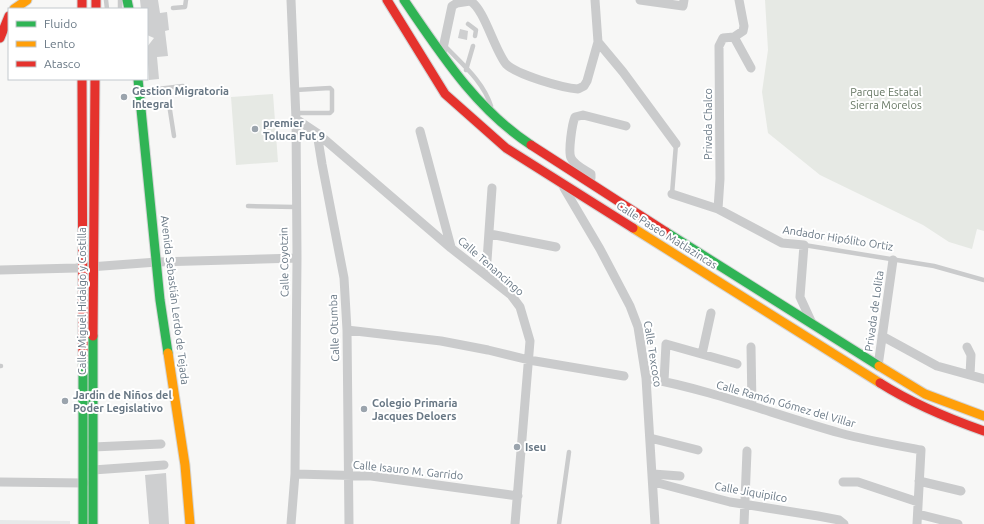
<svg xmlns="http://www.w3.org/2000/svg" width="984" height="524" viewBox="0 0 984 524" font-family="Ubuntu,sans-serif">
<rect width="100%" height="100%" fill="#f7f7f6"/>
<!-- built -->
<path fill="#e7e9e9" d="M 0,520 L 70,521 L 70,524 L 0,524 Z"/>
<!-- green -->
<path fill="#e6e9e4" d="M 765,0 L 984,0 L 984,231 L 977,229 L 972,249 L 949,242 L 923,225 L 820,175 L 768,133 L 762,92 L 768,50 Z
M 273,94 L 278,162 L 236,165 L 231,97 Z"/>
<!-- building -->
<path fill="#cecfd0" d="M 140,0 L 158,0 L 160,13 L 167,12 L 169,30 L 165,31 L 168,56 L 157,57 L 159,79 L 149,80 L 147,47 L 154,38 L 147,35 L 147,9 L 141,9 Z
M 460,29 L 468,31 L 467,40 L 458,38 Z
M 166,473 L 169,524 L 149,524 L 145,475 Z"/>
<g fill="none" stroke-linecap="round" stroke-linejoin="round">
<!-- fast casing -->
<g stroke="#d4d5d6" stroke-width="11">
<path id="fast" d="M 127,0 L 129,9
M 404,0 C 441,54 476,109 531,145
M 138,79 L 160,300 L 168,353
M 666,232 L 879,366
M 93,336 L 93,524
M 83,360 L 83,524"/>
</g>
<!-- slow casing -->
<g stroke="#d4d5d6" stroke-width="11">
<path id="slow" d="M 14,9 L 27,0
M 633,228 L 880,383
M 168,353 L 185,465 L 190,524
M 879,366 L 925,394 L 984,416"/>
</g>
<!-- jam casing -->
<g stroke="#d4d5d6" stroke-width="11">
<path id="jam" d="M 82,0 L 82,9
M 96,0 L 96,9
M 387,0 L 445,94 L 506,148 L 633,228
M 0,38 L 9,16
M 82,79 L 83,360
M 531,145 L 666,232
M 93,336 L 95,79
M 880,383 C 913,404 947,418 984,431"/>
</g>
<!-- lane -->
<path stroke="#cacbcc" stroke-width="4.5" d="M 106,0 L 107,9
M 120,0 L 120,9
M 173,8 L 185,7 L 186,0
M 468,24 L 476,30 L 475,36
M 445,46 C 462,64 483,81 491,106
M 466,70 L 473,46
M 295,90 L 330,88 L 332,90 L 332,111 L 330,113 L 296,113
M 141,91 L 183,86
M 143,106 L 166,103 L 169,104 L 174,136
M 672,194 L 676,144
M 248,206 L 295,207
M 804,245 L 934,266 L 984,280
M 0,366 L 1,366
M 559,524 L 569,452"/>
<!-- street -->
<path stroke="#cacbcc" stroke-width="9" d="M 291,0 L 296,119 L 297,258 L 295,474 L 291,524
M 640,0 L 683,6 L 684,0
M 734,37 L 751,68
M 598,42 L 623,72 L 676,144
M 442,53 L 452,6 L 457,3 L 470,1 C 484,8 494,49 506,64 C 517,75 563,88 578,89 L 584,86 L 587,81 L 598,42 L 595,0
M 296,119 L 317,133 L 451,248 L 511,295 L 520,307 L 530,341 L 515,524
M 420,131 L 451,247
M 317,133 L 322,164 L 344,278 L 347,330 L 349,524
M 591,178 L 591,174 C 585,170 574,165 571,158 C 568,152 572,124 575,117 L 583,115 L 626,126
M 564,188 L 600,249 L 630,306 L 638,327 L 646,378 L 655,524
M 672,194 L 718,209 L 782,243 L 804,245 L 800,297 L 811,321
M 718,209 L 720,179 L 719,46 L 723,38 L 734,37 L 743,31 L 744,26 L 739,0
M 490,234 L 556,247
M 0,270 L 76,268 L 157,262 L 297,258
M 486,275 L 492,188
M 347,330 L 441,341 L 488,350 L 529,360 L 624,376
M 882,336 L 937,366 L 984,379
M 751,347 L 752,406
M 967,347 L 971,355 L 970,375
M 702,354 L 711,313
M 878,366 L 893,260
M 646,378 C 712,390 775,415 840,433 C 866,440 894,445 921,450 L 917,524
M 664,381 L 666,344 L 737,364
M 650,438 L 698,450
M 93,447 L 161,444
M 93,470 L 164,465
M 295,474 L 371,476 L 518,496
M 653,474 L 680,476
M 919,481 L 961,491
M 0,482 L 84,483
M 654,482 L 730,502 L 818,516 L 839,520 L 844,524
M 843,482 L 858,482 L 918,502
M 918,514 L 958,524
M 744,524 L 747,451"/>
<!-- fast -->
<use href="#fast" stroke="#30b455" stroke-width="9"/>
<!-- slow -->
<use href="#slow" stroke="#ff9f0a" stroke-width="9"/>
<!-- jam -->
<use href="#jam" stroke="#e5322d" stroke-width="9"/>
</g>
<!-- markers -->
<g fill="#9ba4ad" stroke="#fff" stroke-width="1.5">
<circle cx="124" cy="97" r="4"/>
<circle cx="255" cy="129" r="4"/>
<circle cx="65" cy="401" r="4"/>
<circle cx="364" cy="409" r="4"/>
<circle cx="517" cy="447" r="4"/>
</g>
<g text-anchor="middle" dominant-baseline="central" stroke-width="4" stroke-linejoin="round" paint-order="stroke">
<!-- poi labels -->
<g font-size="11" font-weight="bold" fill="#697885" stroke="#fff" text-anchor="start">
<text x="132" y="91">Gestion Migratoria<tspan x="132" dy="13">Integral</tspan></text>
<text x="263" y="123">premier<tspan x="263" dy="13">Toluca Fut 9</tspan></text>
<text x="73" y="395">Jardin de Niños del<tspan x="73" dy="13">Poder Legislativo</tspan></text>
<text x="372" y="403">Colegio Primaria<tspan x="372" dy="13">Jacques Deloers</tspan></text>
<text x="525" y="447">Iseu</text>
</g>
<!-- park labels -->
<g font-size="11" fill="#667763" stroke="#fff">
<text x="886" y="92">Parque Estatal<tspan x="886" dy="13">Sierra Morelos</tspan></text>
</g>
<!-- street labels -->
<g font-size="11" fill="#697885" stroke="#fff">
<text transform="translate(708 124) rotate(-90)">Privada Chalco</text>
<text transform="translate(667 235) rotate(32)">Calle Paseo Matlazincas</text>
<text transform="translate(838 238) rotate(9)">Andador Hipólito Ortiz</text>
<text transform="translate(284 262) rotate(-91)">Calle Coyotzin</text>
<text transform="translate(491 266) rotate(41)">Calle Tenancingo</text>
<text transform="translate(175 300) rotate(83)">Avenida Sebastián Lerdo de Tejada</text>
<text transform="translate(82 301) rotate(-90)">Calle Miguel Hidalgo y Costilla</text>
<text transform="translate(874 311) rotate(-82)">Privada de Lolita</text>
<text transform="translate(334 328) rotate(-92)">Calle Otumba</text>
<text transform="translate(653 354) rotate(81)">Calle Texcoco</text>
<text transform="translate(786 404) rotate(16)">Calle Ramón Gómez del Villar</text>
<text transform="translate(408 470) rotate(6)">Calle Isauro M. Garrido</text>
<text transform="translate(751 492) rotate(10)">Calle Jiquipilco</text>
</g>
</g>
<!-- legend -->
<rect x="8" y="8" width="140" height="72" fill="#ffffff" stroke="#c3c9ce"/>
<rect x="16" y="21" width="20" height="6" fill="#30b455" stroke="#c3c9ce"/>
<text x="44" y="28" font-size="12" fill="#697885">Fluido</text>
<rect x="16" y="41" width="20" height="6" fill="#ff9f0a" stroke="#c3c9ce"/>
<text x="44" y="48" font-size="12" fill="#697885">Lento</text>
<rect x="16" y="61" width="20" height="6" fill="#e5322d" stroke="#c3c9ce"/>
<text x="44" y="68" font-size="12" fill="#697885">Atasco</text>
</svg>
